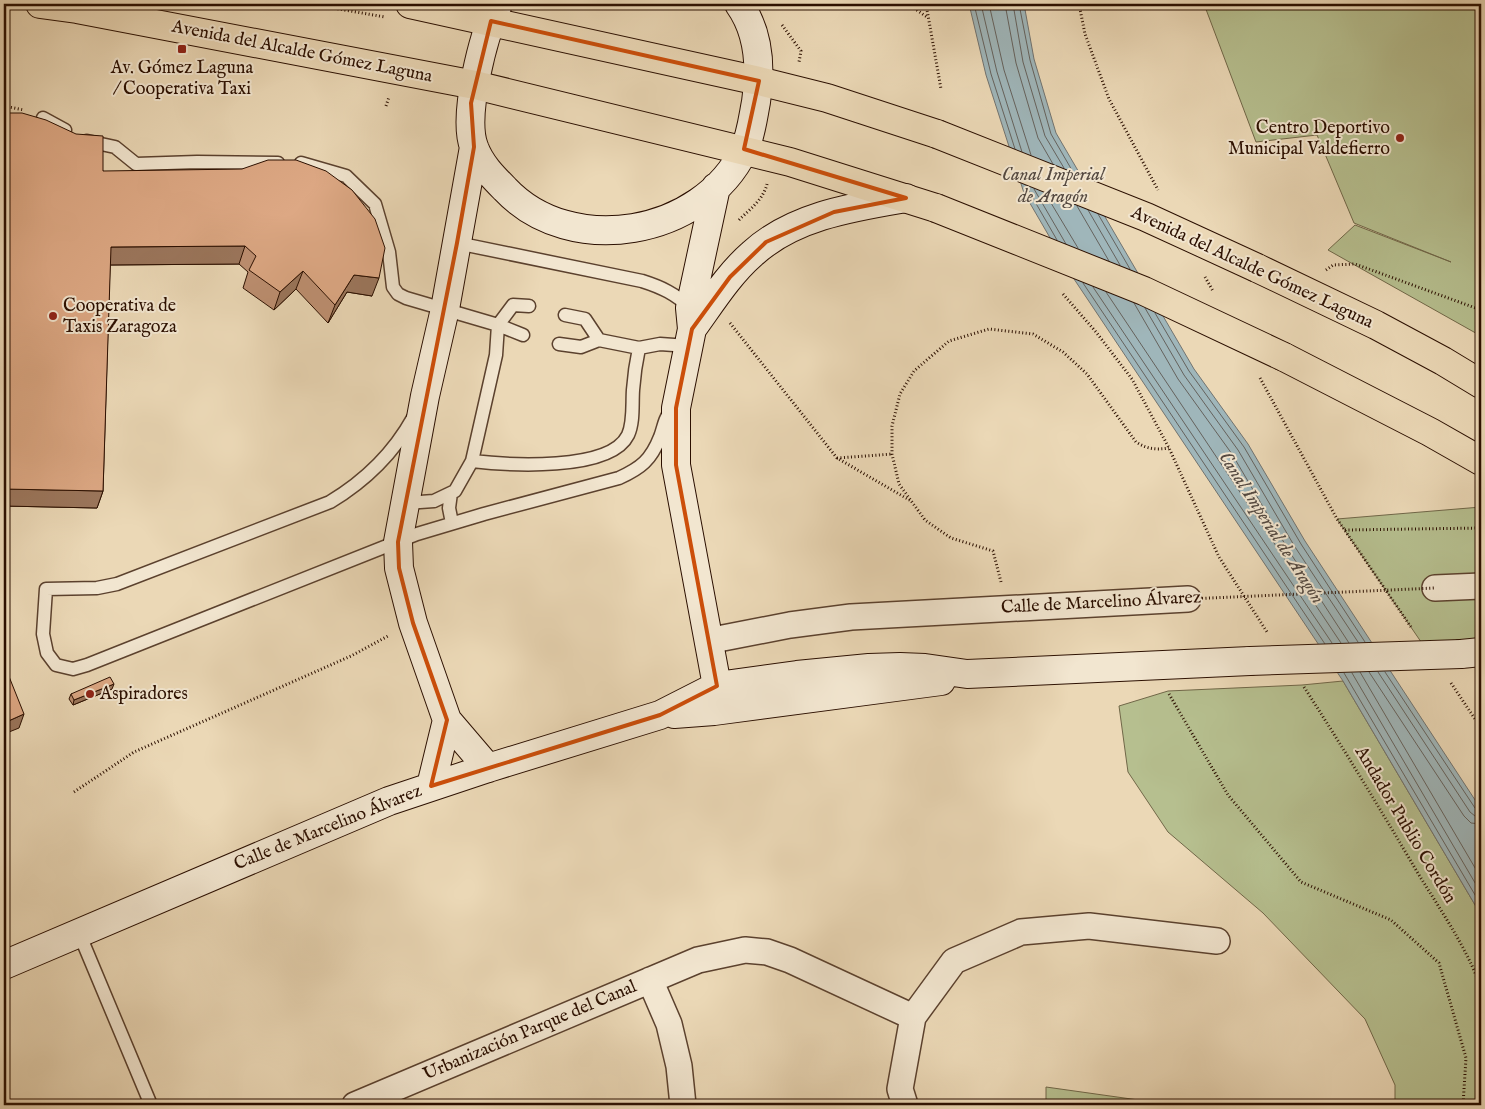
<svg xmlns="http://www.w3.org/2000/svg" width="1485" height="1109" viewBox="0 0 1485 1109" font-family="'IM FELL English',serif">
<rect width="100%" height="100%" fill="#ebd8b6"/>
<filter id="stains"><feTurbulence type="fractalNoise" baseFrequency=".004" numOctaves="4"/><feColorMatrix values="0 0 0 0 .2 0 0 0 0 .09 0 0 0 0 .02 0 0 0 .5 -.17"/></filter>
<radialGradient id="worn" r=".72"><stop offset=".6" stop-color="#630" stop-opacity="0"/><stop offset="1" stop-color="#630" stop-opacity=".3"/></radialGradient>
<!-- green -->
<path fill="#b6bf8f" stroke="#706748" d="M 1204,4 L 1481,4 L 1481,336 L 1328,250 L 1355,225 L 1451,262 L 1354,223 L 1317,135 L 1256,142 Z
M 1481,507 L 1481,652 L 1430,655 L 1337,519 Z
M 1343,681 L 1481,915 L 1481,1105 L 1395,1105 L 1395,1085 L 1365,1019 L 1263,913 L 1168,832 L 1128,772 L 1119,706 L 1168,691 L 1302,685 Z
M 1046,1087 L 1174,1105 L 1046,1105 Z"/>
<!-- water -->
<path fill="#9fb6ba" stroke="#717370" d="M 969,4 L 1024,4 L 1034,59 L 1056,133 L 1194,369 L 1248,444 L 1305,541 L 1481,809 L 1481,915 L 1343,681 L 1074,279 L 1024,193 L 986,75 Z"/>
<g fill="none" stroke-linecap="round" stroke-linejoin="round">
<!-- shore -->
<path stroke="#65625d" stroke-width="1" d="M 974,4 L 991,74 L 1015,149
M 981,4 L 997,72 L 1022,152
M 989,4 L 1004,70 L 1031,155
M 1005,4 L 1016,63 L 1038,138 L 1053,164
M 1013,4 L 1023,62 L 1045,136 L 1064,168
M 1019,4 L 1030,60 L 1051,134 L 1073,172
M 1026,186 L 1057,240
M 1034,189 L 1066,244
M 1045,193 L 1078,248
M 1077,206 L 1109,261
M 1088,210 L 1120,265
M 1098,214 L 1130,269
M 1083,283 L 1325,644
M 1093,287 L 1332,643
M 1106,292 L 1341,643
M 1134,303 L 1178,379 L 1232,454 L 1289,551 L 1349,643
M 1145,308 L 1184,375 L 1238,450 L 1295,547 L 1358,642
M 1155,313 L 1189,371 L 1244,447 L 1301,544 L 1365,642
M 1360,672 L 1481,878
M 1369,672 L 1464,816 L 1471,823 L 1481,824
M 1378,672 L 1470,812 L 1475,816 L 1481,817
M 1385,672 L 1475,808 L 1481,811
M 1344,673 L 1481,905
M 1352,673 L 1481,893"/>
<!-- lane casing -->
<g stroke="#5b412e" stroke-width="15">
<path id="lane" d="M 43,118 L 65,130
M 87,141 L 115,147 L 136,164 L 197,162 L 278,163
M 301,163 L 346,176 L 375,204 L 389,252 L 393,287 L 398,294 L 406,298 L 498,325 L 523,335
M 457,243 L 642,281 C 661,287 676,294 690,308
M 565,315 L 585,319 L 599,340
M 559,344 L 581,347 L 599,340 L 639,348 L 660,344 L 688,346
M 413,418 C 393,454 365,481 330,502 L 117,584 L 97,588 L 46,589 L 43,634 L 47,653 L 56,665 L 73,669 L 87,665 L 417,534 L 484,514 L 619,478 C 641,468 651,460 660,437 C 663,430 664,421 668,415
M 472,461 C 507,465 610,472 628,435 C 634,422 632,404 633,390 C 634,376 636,362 639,348
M 451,493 L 449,508 L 452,523
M 406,503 L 434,501 L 455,491 L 472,461 L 496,355 L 498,325 L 513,305 L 529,306
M 79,933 L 151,1105"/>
</g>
<!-- street casing -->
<g stroke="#5b412e" stroke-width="28">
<path id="street" d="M 1435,588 L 1481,586
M 723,638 L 790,625 L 851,617 L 1188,599
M 650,980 L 669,1024 L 679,1066 L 683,1105
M 355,1105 L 698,960 L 745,950 L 767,952 L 790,960 L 913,1017
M 905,1105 L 900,1089 L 913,1017 L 954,961 L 1021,932 L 1089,926 L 1217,941"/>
</g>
<!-- secondary casing -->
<g stroke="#2b0f00" stroke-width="30">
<path id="secondary" d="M 498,4 C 484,34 462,115 474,147 C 480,164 493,177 505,189 C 571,259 702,236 744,150 C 751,136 753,117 756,102 C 761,69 759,32 739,4
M 474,147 L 445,309 L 425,396 L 398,542 L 399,568 L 413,623 L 447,720 L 488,768
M 716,187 L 690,308 L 692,329 L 676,408 L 676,465 L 717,686
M 692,329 C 711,303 728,275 752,254 C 793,216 853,207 906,198
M 1461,654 L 1481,652
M 674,714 L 714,711 L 941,681
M 431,786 L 447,720
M 4,965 L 389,801 L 488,768 L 660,715 L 717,686 L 797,675 L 869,668 L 900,667 L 925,668 L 967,674 L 1250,661"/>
</g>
<!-- primary casing -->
<g stroke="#2b0f00" stroke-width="30">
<path id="primary" d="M 40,4 L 77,9 L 475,85 L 790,162 L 936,208
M 410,4 L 759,81 L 827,98 L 937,134
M 1257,268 L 1376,325 L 1443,361 L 1481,384
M 1284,357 L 1430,432 L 1481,461"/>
</g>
<!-- path -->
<path stroke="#2b0f00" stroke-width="3" stroke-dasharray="1 2.5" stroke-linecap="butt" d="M 310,4 L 385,17
M 908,4 L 927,17
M 926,4 L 941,89
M 1079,4 L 1085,34 L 1109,99 L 1158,190
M 782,25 L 801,51 L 799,62
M 4,106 L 24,110
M 386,106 L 389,97
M 739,220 C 750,209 763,200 767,184
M 1326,270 L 1333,265 L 1355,264 L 1481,310
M 1205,277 L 1213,291
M 1063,294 L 1096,332 L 1132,379 L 1169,448 L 1219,557 L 1267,632
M 730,323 L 837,458 L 911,501
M 1260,378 L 1337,519 L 1411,627
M 837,458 L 892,454
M 1345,530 L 1481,528
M 1001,582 L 993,551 L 951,538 L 925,520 L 899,484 L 892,454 L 892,426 L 900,394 L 914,371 L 949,341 L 989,329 L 1033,334 L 1063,352 L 1087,374 L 1136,442 C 1147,449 1156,450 1169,448
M 1451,683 L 1481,728
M 1304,687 C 1344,749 1382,812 1419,875 C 1441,911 1467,948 1481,988
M 1169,694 L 1228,795 L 1301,882 L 1391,920 L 1439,963 L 1466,1058 L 1463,1105
M 74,792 L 134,752 L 351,656 L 388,636"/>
<!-- lane -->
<use href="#lane" stroke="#f2e6d0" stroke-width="12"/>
<!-- street -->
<use href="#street" stroke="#f2e6d0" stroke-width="25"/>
<!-- secondary -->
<use href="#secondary" stroke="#f2e6d0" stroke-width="28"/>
<!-- primary -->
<use href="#primary" stroke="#ebd8b6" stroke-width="28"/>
<!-- secondary-bridge casing -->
<g stroke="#2b0f00" stroke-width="30" stroke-linecap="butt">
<path id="secondary-bridge" d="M 1250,661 L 1461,654"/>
</g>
<!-- primary-bridge casing -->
<g stroke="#2b0f00" stroke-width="30" stroke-linecap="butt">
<path id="primary-bridge" d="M 937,134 L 1146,217 L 1257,268
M 936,208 L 1144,291 L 1284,357"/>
</g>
<!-- path-bridge -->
<path stroke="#2b0f00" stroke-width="3" stroke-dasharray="1 2.5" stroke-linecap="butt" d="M 1188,599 L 1435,588"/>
<!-- secondary-bridge -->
<use href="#secondary-bridge" stroke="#f2e6d0" stroke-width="28"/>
<!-- primary-bridge -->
<use href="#primary-bridge" stroke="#ebd8b6" stroke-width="28"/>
</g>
<!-- wall -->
<path fill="#be9072" stroke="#2b0f00" d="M 4,113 L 103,171 L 372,296 L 347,292 L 328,323 L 296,289 L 274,310 L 243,288 L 248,272 L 239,264 L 110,265 L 103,491 L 97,508 L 4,506 Z
M 112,689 L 73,705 L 69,699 L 71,694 Z"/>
<!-- shaded-wall -->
<path fill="#9b765c" stroke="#2b0f00" d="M 245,246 L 239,264 L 104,265 L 111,247 Z
M 303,271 L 296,289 L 274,310 L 280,292 Z
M 354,275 L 379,278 L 372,296 L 347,292 L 328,323 L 335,305 Z
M 4,489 L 103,491 L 97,508 L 4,506 Z
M 114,684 L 112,689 L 73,705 L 74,700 Z
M 24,714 L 19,728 L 4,734 L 4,723 Z"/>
<!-- building -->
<path fill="#dda884" stroke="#2b0f00" d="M 4,113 L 22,113 L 46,120 L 76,134 L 103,136 L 103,171 L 242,169 L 268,160 L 296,160 L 326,171 L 352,190 L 375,219 L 385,248 L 379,278 L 354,275 L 335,305 L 303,271 L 280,292 L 249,270 L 256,256 L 245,246 L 111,247 L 103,491 L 4,489 Z
M 4,664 L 24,714 L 4,723 Z
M 110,677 L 114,684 L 74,700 L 71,694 Z"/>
<!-- marked area -->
<path fill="none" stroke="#cc4e0a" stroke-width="4" stroke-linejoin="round" d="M 491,21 L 759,81 L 744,149 L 906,198 L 834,212 L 766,242 L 730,277 L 692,329 L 676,408 L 676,465 L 717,686 L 660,715 L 431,786 L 447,720 L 413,623 L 399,568 L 398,542 L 457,243 L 474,147 L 471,103 Z"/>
<!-- markers -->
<g fill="#8f2418" stroke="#f2e6d0" stroke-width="2">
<rect x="177" y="44" width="10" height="10" rx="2.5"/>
<circle cx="1400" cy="138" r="5"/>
<circle cx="53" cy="316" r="5"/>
<circle cx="90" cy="694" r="5"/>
</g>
<g text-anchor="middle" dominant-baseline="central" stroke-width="4" stroke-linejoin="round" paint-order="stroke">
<!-- street labels -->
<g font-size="18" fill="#2b0f00" stroke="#f2e6d0">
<text transform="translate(302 52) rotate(11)">Avenida del Alcalde Gómez Laguna</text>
<text transform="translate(1252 268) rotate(25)">Avenida del Alcalde Gómez Laguna</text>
<text transform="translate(1101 603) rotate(-3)">Calle de Marcelino Álvarez</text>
<text transform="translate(1405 825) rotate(59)">Andador Publio Cordón</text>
<text transform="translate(328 828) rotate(-22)">Calle de Marcelino Álvarez</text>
<text transform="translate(530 1031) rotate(-23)">Urbanización Parque del Canal</text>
</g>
<!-- poi labels -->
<g font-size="18" fill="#2b0f00" stroke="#f2e6d0" text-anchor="start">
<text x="182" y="68" text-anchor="middle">Av. Gómez Laguna<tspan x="182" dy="21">/ Cooperativa Taxi</tspan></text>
<text x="1390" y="128" text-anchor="end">Centro Deportivo<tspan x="1390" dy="21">Municipal Valdefierro</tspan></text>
<text x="63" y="306">Cooperativa de<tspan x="63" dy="21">Taxis Zaragoza</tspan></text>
<text x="100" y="694">Aspiradores</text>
</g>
<!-- water labels -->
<g font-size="19" font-style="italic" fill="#544941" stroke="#f2e6d0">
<text x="1053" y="175">Canal Imperial<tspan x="1053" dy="22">de Aragón</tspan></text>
<text transform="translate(1271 528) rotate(57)">Canal Imperial de Aragón</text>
</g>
</g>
<!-- margin -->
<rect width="1485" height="1109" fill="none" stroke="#ebd8b6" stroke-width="20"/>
<rect x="5" y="5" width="1475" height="1099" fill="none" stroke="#2b0f00" stroke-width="2.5"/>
<rect x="10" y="10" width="1465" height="1089" fill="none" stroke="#2b0f00"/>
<rect width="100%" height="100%" filter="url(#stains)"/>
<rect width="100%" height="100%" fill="url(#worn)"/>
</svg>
